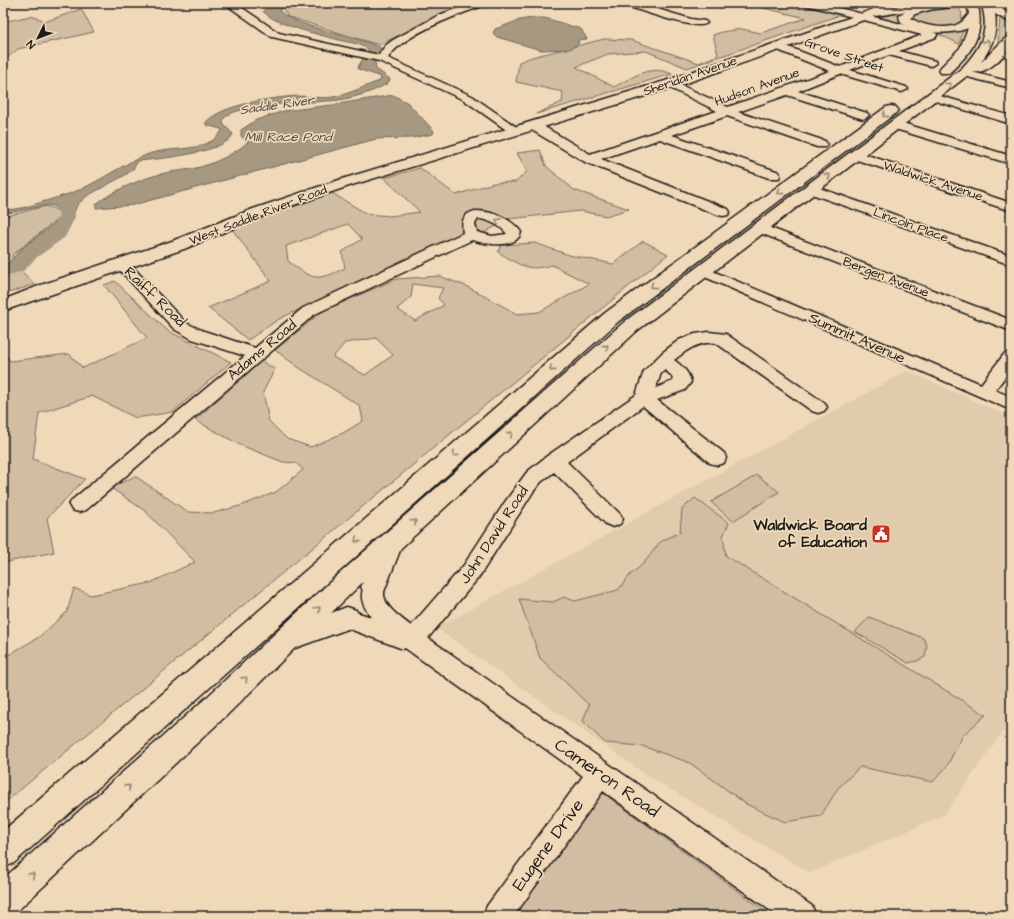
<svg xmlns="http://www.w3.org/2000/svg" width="1014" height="919" viewBox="0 0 1014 919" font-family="'Architects Daughter',sans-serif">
<rect width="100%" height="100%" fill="#f0d9b8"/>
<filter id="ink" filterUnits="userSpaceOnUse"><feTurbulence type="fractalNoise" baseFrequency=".025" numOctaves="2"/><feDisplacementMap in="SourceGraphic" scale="8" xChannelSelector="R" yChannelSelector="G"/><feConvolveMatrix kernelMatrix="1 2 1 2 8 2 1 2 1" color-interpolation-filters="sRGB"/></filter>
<g filter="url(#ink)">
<!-- built -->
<path fill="#e0cbad" d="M 907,371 L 1011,417 L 1011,720 L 944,815 L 810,873 L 645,774 L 436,628 Z"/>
<!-- green -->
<path fill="#d1bda1" stroke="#766c5e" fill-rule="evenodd" d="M 300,3 L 472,3 L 438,16 L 379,45 L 288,17 L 283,9 Z
M 742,3 L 796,3 L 843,14 L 687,68 L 646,51 L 608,54 L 576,67 L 614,87 C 633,77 650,64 672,74 L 536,114 L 562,102 L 563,92 L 516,82 L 519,62 L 532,57 L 604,39 L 631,40 L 699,63 L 718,55 L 713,35 L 721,32 L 742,29 L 761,33 L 806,18 Z
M 956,5 L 962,13 L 961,22 C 949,34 927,25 913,22 L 906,14 Z
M 81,9 L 94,32 L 18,49 L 3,61 L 3,22 L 30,16 L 47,21 Z
M 904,12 L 901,14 L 901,18 L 912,25 L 963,30 L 959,44 L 943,36 L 884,20 L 880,17 Z
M 1000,18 L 1011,22 L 1011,31 L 1000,44 L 998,43 Z
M 540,150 L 546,166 L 574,190 L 629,209 L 606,216 L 580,211 L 509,219 L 482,234 L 443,247 L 343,289 L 279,319 L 248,340 L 208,308 L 271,281 L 232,229 L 332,193 L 367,214 L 390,216 L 420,212 L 384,178 L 420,168 L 456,195 L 493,183 L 516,182 L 527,171 L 517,153 ZM 348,224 L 362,239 L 342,252 L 345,268 C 316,282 313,280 288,261 L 286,246 Z
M 46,206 L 55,209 L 62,213 L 59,218 L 12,255 L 17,267 L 35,284 L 3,295 L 3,217 Z
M 643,241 L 668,254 L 3,804 L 3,658 L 39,637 L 67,612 L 74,588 L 91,595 L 150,583 L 195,562 L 145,511 L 111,488 L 135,476 L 188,512 L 214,513 L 243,505 L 276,492 L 303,470 L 296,463 L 283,462 L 240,445 L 195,420 L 261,361 L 275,369 L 263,392 L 269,421 L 287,439 L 311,447 L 343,433 L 363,421 L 360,406 L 298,367 L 275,350 L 323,311 L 396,279 L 439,276 L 466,286 L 517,314 L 539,312 L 589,284 L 552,265 C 526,272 520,265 498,252 L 502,245 L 535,243 L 569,255 L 613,264 ZM 413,284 L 443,288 L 438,298 L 444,305 L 415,321 L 397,309 L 411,297 ZM 376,338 L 393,355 L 365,375 L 333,357 L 345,343 Z
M 115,281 L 168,331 L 231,362 L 173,412 L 136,418 L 92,396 L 39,413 L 33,459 L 85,479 L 47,518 L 54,552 L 3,563 L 3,351 L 10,361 L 69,354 L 83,368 L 147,338 L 104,285 Z
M 757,475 L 779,492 L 733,521 L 711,502 Z
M 695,498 L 729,523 L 723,536 L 726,556 L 986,715 L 963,735 L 947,766 L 933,782 L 860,767 L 838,788 L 821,816 L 785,822 L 746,804 L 690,763 L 642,746 L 605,743 L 583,721 L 589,705 L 540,658 L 519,599 L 553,602 L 564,597 L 575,601 L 618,590 L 630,575 L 644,563 L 660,542 L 680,532 L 682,509 Z
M 869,617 L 923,638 L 927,645 L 925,657 L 917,661 L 908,663 L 855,632 Z
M 603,793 L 772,916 L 515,916 Z"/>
<!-- water -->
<path fill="#a79882" stroke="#6f6659" d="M 282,3 L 298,3 L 286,6 L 279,10 C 292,27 358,36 381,48 L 375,62 L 376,69 L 390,79 L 388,83 C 374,92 356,97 339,100 C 318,103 232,102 223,120 L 224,125 L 233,134 C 226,153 158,159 138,161 L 133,169 L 127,174 L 87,196 L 77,205 L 70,222 L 61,229 L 53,240 L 26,265 L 3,278 L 3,269 L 21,249 L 60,219 L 63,213 L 54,206 L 48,205 L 3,214 L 3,209 C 13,211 26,207 36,204 C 50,199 65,196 79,190 C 102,180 123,164 146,155 C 170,145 206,155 222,131 L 221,129 L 206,125 L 206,122 C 223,104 272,98 296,96 C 309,96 321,99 333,97 C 350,94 364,86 380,81 L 381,77 L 358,69 L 359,65 L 369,50 C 361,44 353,43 343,41 C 325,36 273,25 263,11 L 269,5 Z
M 532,18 L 545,18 L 581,29 L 587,39 L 578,40 L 579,43 L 570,49 L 541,50 L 497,37 L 493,33 L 495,29 L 520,20 Z
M 393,95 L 408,103 L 434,131 L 433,134 L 411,138 L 376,139 L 133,205 L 96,208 L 96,204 C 113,191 136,181 157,175 C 169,171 183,171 196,168 C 214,164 234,154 248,142 L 241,136 L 241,130 L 256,120 L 284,111 L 332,105 Z"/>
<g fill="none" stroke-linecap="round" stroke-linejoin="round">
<!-- river -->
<path fill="#a79882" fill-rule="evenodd" d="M 70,196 L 76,198 L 78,201 L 74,207 L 75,217 L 65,237 L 36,258 L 23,271 L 3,277 L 3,266 L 11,263 L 24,250 L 52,231 L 59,217 L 58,207 L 64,198 Z"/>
<!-- minor casing -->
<g stroke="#1c1c1c" stroke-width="3">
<path id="minor" d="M 224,3 L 235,3 L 279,33 L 379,55 L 385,46 L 393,40 L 439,15 L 473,3 L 487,3 L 485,5 C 459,14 403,34 388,58 L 472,96 L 522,131 L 520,134 L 512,134 L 464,100 L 379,61 L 272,37 Z
M 622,3 L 637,3 L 691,19 L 705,21 L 707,23 C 699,32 637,9 624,5 Z
M 804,3 L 820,3 L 936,33 L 937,35 L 936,37 L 899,51 L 935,61 L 936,63 L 931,66 L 889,55 L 850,70 L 906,87 L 908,89 L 902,92 L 840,74 L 798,91 L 867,113 L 869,115 L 867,117 L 863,119 L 787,95 L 738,112 L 825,141 L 827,144 L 825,147 L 817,147 L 727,116 L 672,135 L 779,172 L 780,175 L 779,178 L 769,178 L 660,139 L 601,159 L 728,209 L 730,212 L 728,215 L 723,216 L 718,215 L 585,162 L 530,129 L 528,126 L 530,123 L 538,123 L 590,154 L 717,111 L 666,86 L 664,84 L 666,82 L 674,82 L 728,107 L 830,71 L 773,48 L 772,46 L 773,44 L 781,44 L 840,67 L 922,35 L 806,5 Z
M 1009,51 L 1011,51 L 1011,57 L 1005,56 L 1004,54 Z
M 964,70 L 1011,82 L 1011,88 L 960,75 L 959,73 Z
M 933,94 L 1011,116 L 1011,124 L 929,99 L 927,97 L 929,95 Z
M 896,121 L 1011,156 L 1011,164 L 892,128 L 890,125 L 892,122 Z
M 855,151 L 1011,203 L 1011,211 L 851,158 L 849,155 L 851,152 Z
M 811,185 L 1011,256 L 1011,265 L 806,192 L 804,189 L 806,186 Z
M 475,211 C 492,211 511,218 521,232 C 517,250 485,244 472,240 L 315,314 L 86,510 L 79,512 L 72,510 L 69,505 L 72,500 L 245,356 L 192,339 L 174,329 L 117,267 L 115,264 L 117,261 L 122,260 L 127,261 L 186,323 L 204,331 L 255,348 L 303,308 L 463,233 C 461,221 463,214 475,211 ZM 478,219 C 488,219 501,226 507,234 L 492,236 L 477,232 L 475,224 Z
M 760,224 L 1011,320 L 1011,331 L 755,231 L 753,228 L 755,225 Z
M 703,267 L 981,384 L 1005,353 L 1011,352 L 1011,369 L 995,390 L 1011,397 L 1011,410 L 698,274 L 696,271 L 698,268 Z
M 709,332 L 726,334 L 824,403 L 827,407 L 824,411 L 818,413 L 812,411 L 716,343 C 698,341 687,350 674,360 C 682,366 689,372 691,382 L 685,390 L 657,400 L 724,453 L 726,458 L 724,463 L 717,465 L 710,463 L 643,406 L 567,462 L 620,514 L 623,519 L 620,524 L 613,527 L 606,524 L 554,472 L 541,482 L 533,492 L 479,577 L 428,638 L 812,906 L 816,916 L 778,916 L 603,791 L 514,916 L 483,916 L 487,906 L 583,776 L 405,648 L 403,649 L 339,625 L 336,618 L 339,611 L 347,609 L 371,617 C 361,603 359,596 366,581 L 374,578 L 382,581 L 385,587 C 379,604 399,616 411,626 L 464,565 L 505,502 L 527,472 L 547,456 L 636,395 L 644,371 L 662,353 L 679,340 L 695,334 ZM 665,370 L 672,376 L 673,381 L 656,388 L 661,373 Z"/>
</g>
<!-- major casing -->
<g stroke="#1c1c1c" stroke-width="3">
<path id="major" d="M 918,3 L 967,3 L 962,6 L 926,10 L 922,9 L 875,16 L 675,87 L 352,185 L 265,215 L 184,249 L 3,311 L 3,300 L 41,285 L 172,241 L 253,209 L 342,179 L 665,81 L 869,11 Z"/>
</g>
<!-- highway casing -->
<g stroke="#1c1c1c" stroke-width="3">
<path id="highway" d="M 885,3 L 896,3 C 891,10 882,14 873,16 L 867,13 L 869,11 Z
M 967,3 L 977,3 C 986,33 972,53 949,73 L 941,73 L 939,70 L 941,67 L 960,48 L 968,28 C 956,35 900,36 899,16 L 907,10 L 929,4 L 934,7 L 933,9 L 915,14 L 911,18 C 921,26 949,31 960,23 C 964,21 966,17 969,14 Z
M 981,3 L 999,3 L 1004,11 L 1011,15 L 1011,23 L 995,14 C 998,32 992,47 981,62 C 989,56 1005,36 1011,35 L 1011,46 C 1003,57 987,75 972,72 L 638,330 L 401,548 L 383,594 L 374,597 L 365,594 L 361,587 L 363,582 L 331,613 L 347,607 L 356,610 L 360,618 L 356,626 L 295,648 L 227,715 L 15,913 L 3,916 L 3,879 L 207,697 L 330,582 L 624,322 L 961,69 C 980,49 991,31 981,3 Z
M 891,106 L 896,107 L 898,110 L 896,113 L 619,321 L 14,863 L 3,868 L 3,831 L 605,313 L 886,107 Z"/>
</g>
<!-- minor -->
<use href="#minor" fill="#f0d9b8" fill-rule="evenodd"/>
<!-- major -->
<use href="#major" fill="#f0d9b8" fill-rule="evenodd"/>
<!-- highway -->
<use href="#highway" fill="#f0d9b8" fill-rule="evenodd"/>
</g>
<!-- one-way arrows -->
<defs><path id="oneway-chevron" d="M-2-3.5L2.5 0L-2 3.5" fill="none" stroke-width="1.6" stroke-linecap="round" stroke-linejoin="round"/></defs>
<g stroke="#918472">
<use href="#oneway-chevron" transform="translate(987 42) rotate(-68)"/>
<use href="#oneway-chevron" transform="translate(949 85) rotate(-37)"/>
<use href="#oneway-chevron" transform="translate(885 115) rotate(144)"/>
<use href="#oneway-chevron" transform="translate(828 176) rotate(-37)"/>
<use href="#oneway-chevron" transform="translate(780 192) rotate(143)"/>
<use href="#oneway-chevron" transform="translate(498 221) rotate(-151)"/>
<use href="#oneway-chevron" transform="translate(653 286) rotate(143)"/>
<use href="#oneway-chevron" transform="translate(606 347) rotate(-41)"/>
<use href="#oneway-chevron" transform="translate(552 369) rotate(139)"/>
<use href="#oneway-chevron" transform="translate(510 434) rotate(-42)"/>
<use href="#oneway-chevron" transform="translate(455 454) rotate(139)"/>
<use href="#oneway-chevron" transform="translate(414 522) rotate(-42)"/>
<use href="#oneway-chevron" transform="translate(357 540) rotate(139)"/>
<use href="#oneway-chevron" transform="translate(318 609) rotate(-43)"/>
<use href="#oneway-chevron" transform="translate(245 679) rotate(-44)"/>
<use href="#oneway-chevron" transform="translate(128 787) rotate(-42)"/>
<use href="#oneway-chevron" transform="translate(32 875) rotate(-42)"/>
</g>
</g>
<!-- icons -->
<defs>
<g id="civic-square" transform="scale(1)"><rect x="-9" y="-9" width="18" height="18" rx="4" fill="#c8321e" stroke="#f0d9b8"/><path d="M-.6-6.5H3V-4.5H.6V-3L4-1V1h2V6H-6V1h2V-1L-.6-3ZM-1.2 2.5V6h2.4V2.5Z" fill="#fff"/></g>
</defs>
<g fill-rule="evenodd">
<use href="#civic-square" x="881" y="534"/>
</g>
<g text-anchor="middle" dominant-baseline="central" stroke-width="3.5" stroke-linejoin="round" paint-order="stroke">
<!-- far-street labels -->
<g font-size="13" fill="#1c1c1c" stroke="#f0d9b8">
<text transform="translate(844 55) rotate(19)">Grove Street</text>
<text transform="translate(690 76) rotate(-19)">Sheridan Avenue</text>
<text transform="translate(757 87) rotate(-20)">Hudson Avenue</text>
<text transform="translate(933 181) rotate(18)">Waldwick Avenue</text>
<text transform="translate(258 215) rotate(-21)">West Saddle River Road</text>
<text transform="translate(911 225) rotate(20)">Lincoln Place</text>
<text transform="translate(886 277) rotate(21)">Bergen Avenue</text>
</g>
<!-- far-water labels -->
<g font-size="13" font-style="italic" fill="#4d4740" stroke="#f0d9b8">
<text transform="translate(277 105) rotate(-8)">Saddle River</text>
<text x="288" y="137">Mill Race Pond</text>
</g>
<!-- street labels -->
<g font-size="15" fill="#1c1c1c" stroke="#f0d9b8">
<text transform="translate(155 297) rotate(44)">Raiff Road</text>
<text transform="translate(857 338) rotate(24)">Summit Avenue</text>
<text transform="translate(262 350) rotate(-40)">Adams Road</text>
<text transform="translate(494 535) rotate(-57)">John David Road</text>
</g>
<!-- poi labels -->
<g font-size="15" font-weight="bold" fill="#1c1c1c" stroke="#f0d9b8" text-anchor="end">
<text x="867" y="525">Waldwick Board<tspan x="867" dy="17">of Education</tspan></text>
</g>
<!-- near-street labels -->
<g font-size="18" fill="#1c1c1c" stroke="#f0d9b8">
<text transform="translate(607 778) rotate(35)">Cameron Road</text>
<text transform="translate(548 845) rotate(-54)">Eugene Drive</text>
</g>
</g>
<!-- margin -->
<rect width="1014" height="919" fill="none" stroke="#f0d9b8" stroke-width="16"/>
<rect x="8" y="8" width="998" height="903" fill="none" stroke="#1c1c1c" stroke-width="1.5" filter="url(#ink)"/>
<!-- north arrow -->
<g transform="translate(38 38) rotate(227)" stroke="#f0d9b8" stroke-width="3" paint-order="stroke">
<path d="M0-3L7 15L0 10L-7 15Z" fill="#1c1c1c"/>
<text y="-6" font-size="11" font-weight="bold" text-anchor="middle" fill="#1c1c1c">N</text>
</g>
</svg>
